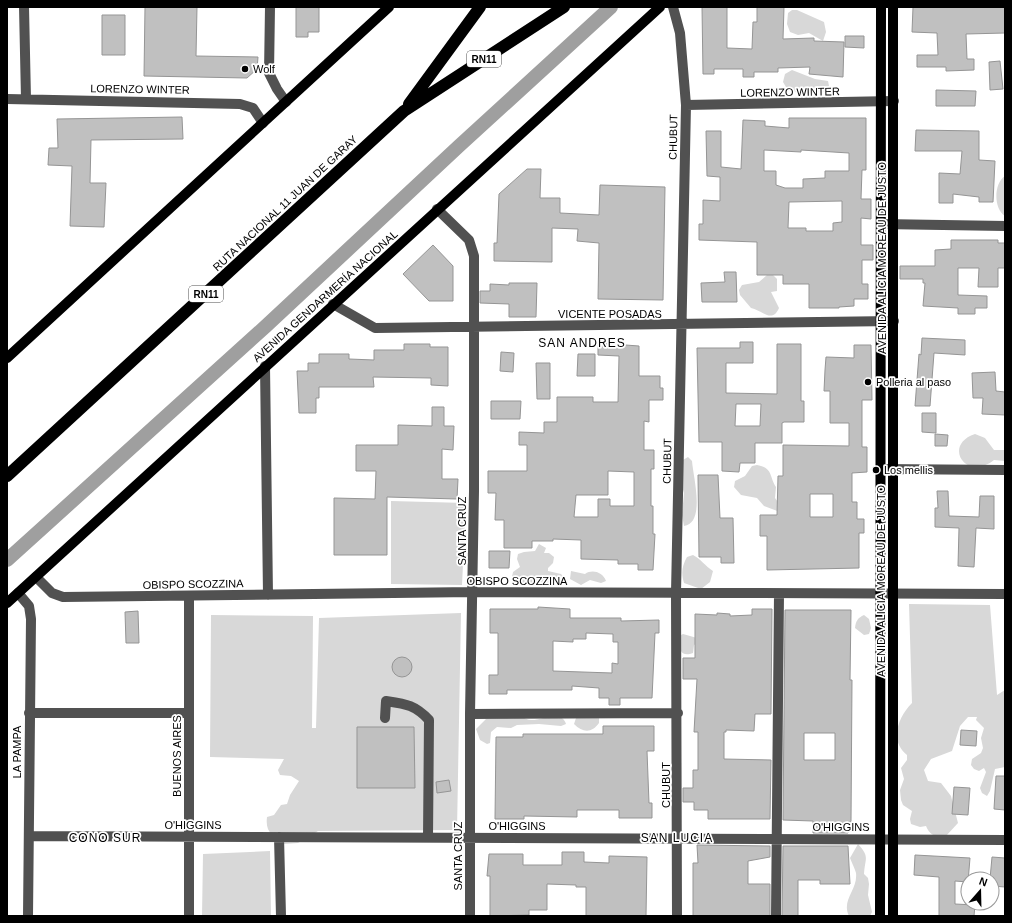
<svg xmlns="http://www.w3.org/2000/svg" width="1012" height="923" viewBox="0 0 1012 923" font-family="Helvetica,sans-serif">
<rect width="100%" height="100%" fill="#fff"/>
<!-- green -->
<path fill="#d8d8d8" d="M 797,10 L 824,22 L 826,32 L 823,41 L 809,33 L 798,35 L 790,32 L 787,24 L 788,13 L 792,10 Z
M 792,70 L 815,79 L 828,81 L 829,86 L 827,92 L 812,91 L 799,94 L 786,87 L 783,82 L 785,74 Z
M 1005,176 L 1005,216 C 993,208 994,183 1005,176 Z
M 767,275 L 773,275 L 777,279 L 777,291 L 771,292 L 779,308 C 772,324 762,310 751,308 L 740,295 L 739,290 L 742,285 L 759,282 Z
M 975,434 L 985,438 L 994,450 L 1005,450 L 1005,461 L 994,460 C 966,482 942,445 975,434 Z
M 688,457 L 692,461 C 693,476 706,523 684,526 L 682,515 L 684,493 L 681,482 L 683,460 Z
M 757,465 C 773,468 769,476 776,487 L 775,498 L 778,502 L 780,512 L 764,506 L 757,498 L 741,495 L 734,487 L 735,481 L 745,476 L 752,466 Z
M 391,501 L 466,503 L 462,585 L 391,584 Z
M 539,544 L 546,548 L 544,553 L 549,553 L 554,557 L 553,563 L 548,568 L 548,571 L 561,574 L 565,579 L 562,584 L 536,582 L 525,585 L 516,582 L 512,577 L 513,572 L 520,567 L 517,559 L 518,554 L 524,552 L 535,551 Z
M 693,555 C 701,559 705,566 713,571 L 710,582 L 701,589 L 684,583 C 681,573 682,566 687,557 Z
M 571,571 L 585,574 C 592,569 603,572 606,581 L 601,583 L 590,580 L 581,585 L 570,579 Z
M 909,604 L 990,605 L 997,695 L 1005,690 L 1005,767 L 995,769 L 990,791 L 987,796 L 982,793 L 980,788 L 986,772 L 984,768 L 979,771 L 974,769 L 971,765 L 972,759 L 981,753 L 983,748 L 981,738 L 984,728 L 976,720 L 977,717 L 968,717 L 960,726 L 952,751 L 931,759 L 924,770 L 928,781 L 941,783 L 951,796 L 958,823 L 946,836 C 936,837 930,836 926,826 L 920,827 L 911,824 L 910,819 L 912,811 L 903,805 L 901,800 L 900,790 L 904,779 L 901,768 L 907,760 L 907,755 C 889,741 898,717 912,703 Z
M 461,613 L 457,830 L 318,831 L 298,843 L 284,844 C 273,835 265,833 267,817 L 274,815 L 281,805 L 287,804 L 290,795 L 299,781 L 291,776 L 280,775 L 278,770 L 284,759 L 210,757 L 211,615 L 313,616 L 312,728 L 316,728 L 319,618 Z
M 864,615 L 869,619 L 871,628 L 869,634 L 864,635 L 855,628 C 856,620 858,618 864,615 Z
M 683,634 L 697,638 L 696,644 L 694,645 L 693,653 C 688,655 683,655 681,651 L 681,635 Z
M 522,717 C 525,718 528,720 531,720 C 540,721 562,709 566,724 L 561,726 L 539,724 L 517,725 L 511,728 L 497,727 L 491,732 L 490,743 L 487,744 L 480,740 L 476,729 L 486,719 Z
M 576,718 L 599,718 L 599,723 C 592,733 583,733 574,724 Z
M 858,844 C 870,857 865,858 864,874 L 868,878 L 869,884 L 868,895 L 872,912 L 870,916 L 849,916 C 841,900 858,890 856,873 C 855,869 852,863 850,858 Z
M 270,851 L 271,916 L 202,916 L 203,854 Z"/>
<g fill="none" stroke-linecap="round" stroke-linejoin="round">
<!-- canal -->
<path stroke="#9f9f9f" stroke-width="14" d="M 7,560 L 266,326 L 459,146 L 611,7"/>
</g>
<!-- building -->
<path fill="#c0c0c0" stroke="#959595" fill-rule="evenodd" d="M 145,7 L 197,7 L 196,56 L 258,57 L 257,69 L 247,78 L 144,76 Z
M 296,7 L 319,7 L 319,32 L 308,32 L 308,37 L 296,37 Z
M 702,7 L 727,7 L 727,48 L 752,49 L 753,22 L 757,22 L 757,7 L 784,7 L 783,39 L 814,38 L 814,41 L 844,42 L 843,77 L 809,74 L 810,67 L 778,68 L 778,72 L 754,72 L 754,77 L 743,77 L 743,69 L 714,69 L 714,74 L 703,74 Z
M 913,7 L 1005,7 L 1005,33 L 966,34 L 967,59 L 974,59 L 974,70 L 946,71 L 946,67 L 917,67 L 917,55 L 938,55 L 937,33 L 912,32 Z
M 102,15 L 125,15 L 125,55 L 102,55 Z
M 845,36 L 864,36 L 864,48 L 845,47 Z
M 1000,61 L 1003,89 L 990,90 L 989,62 Z
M 936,90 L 976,91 L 975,106 L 936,106 Z
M 182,117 L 183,139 L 91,140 L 90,183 L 106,183 L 104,227 L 70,226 L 72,166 L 48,165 L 49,148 L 58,148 L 57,119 Z
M 789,118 L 866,118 L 866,170 L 862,170 L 861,199 L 871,199 L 871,219 L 861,218 L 861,245 L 873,245 L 873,260 L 862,260 L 862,284 L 868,284 L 868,299 L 854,299 L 854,306 L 839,307 L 839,308 L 809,308 L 809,284 L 783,284 L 783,275 L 757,275 L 757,242 L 699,240 L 699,224 L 703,224 L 703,200 L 720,201 L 720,177 L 707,176 L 706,131 L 721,131 L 721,167 L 741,169 L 743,120 L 765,121 L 765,126 L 789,128 ZM 764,150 L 801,152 L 801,150 L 849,153 L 849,171 L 825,171 L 825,178 L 803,179 L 803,188 L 785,188 L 776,185 L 776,171 L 764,171 ZM 842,201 L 842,222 L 833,223 L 833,231 L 806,231 L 806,228 L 788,228 L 789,202 Z
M 916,130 L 979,131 L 979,160 L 995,161 L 993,202 L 979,202 L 979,197 L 953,194 L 953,203 L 939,203 L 939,173 L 960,174 L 962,151 L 915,151 Z
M 527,169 L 541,169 L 540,198 L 560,198 L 560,213 L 599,215 L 600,185 L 665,187 L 663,300 L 598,299 L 599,243 L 577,241 L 578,229 L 552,228 L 552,262 L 494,261 L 494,243 L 497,243 L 499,194 Z
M 951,240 L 998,240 L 998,243 L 1005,243 L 1005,268 L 998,268 L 998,287 L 978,287 L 979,268 L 958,268 L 958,295 L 987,296 L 987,308 L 975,308 L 975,314 L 958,314 L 958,308 L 923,306 L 925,283 L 923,283 L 923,279 L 900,279 L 900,266 L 935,266 L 935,250 L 951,249 Z
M 433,245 L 453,266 L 453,301 L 429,301 L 403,274 Z
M 724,272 L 736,272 L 737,302 L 702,302 L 701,283 L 725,282 Z
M 509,283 L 537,283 L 536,317 L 509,317 L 509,304 L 480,303 L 480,291 L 490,291 L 490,284 L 509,285 Z
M 922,338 L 965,340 L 965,355 L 934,353 L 930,406 L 915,406 L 919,354 L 921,355 Z
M 740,342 L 753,342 L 753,363 L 726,363 L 726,393 L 777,394 L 777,344 L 801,344 L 801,401 L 804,401 L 804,422 L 784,422 L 782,423 L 782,443 L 755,443 L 755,463 L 740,463 L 739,472 L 722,471 L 722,442 L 699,442 L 697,348 L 740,348 ZM 736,404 L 761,404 L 760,426 L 735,426 Z
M 598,343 L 639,346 L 639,376 L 660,376 L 660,388 L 663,388 L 663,400 L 649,400 L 649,422 L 644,421 L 644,450 L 654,450 L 654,469 L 651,469 L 651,506 L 653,506 L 653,534 L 655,534 L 653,570 L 638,570 L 638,564 L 618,564 L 618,560 L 581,559 L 581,540 L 553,539 L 553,541 L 532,541 L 532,548 L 504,548 L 504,520 L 495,520 L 496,493 L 488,493 L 488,471 L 527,471 L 527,445 L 519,445 L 519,432 L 544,433 L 544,422 L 557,422 L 557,397 L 593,397 L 593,402 L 618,402 L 619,356 L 598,355 ZM 608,471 L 634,472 L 634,506 L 610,506 L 610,499 L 598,499 L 598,517 L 574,517 L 576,495 L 608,495 Z
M 404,344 L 430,344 L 430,347 L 448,347 L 448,386 L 431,385 L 431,378 L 373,377 L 374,387 L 319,387 L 319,398 L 316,398 L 316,413 L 299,413 L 297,371 L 308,371 L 308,363 L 319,363 L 319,354 L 349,354 L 349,359 L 374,360 L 374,350 L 404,350 Z
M 854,345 L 871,345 L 872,400 L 862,400 L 862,447 L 867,447 L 867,472 L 852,473 L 852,502 L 857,502 L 857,519 L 864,519 L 864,533 L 859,533 L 859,568 L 767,570 L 767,536 L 760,536 L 760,515 L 777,515 L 778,476 L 783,476 L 783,445 L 849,446 L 849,423 L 830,423 L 830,391 L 824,391 L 825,370 L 826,357 L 854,358 ZM 810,494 L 833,494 L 833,517 L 810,517 Z
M 501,352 L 514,353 L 513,372 L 500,371 Z
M 578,354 L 595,354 L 595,376 L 577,376 Z
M 536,363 L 550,363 L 550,399 L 537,399 Z
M 995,372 L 996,391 L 1005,392 L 1005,415 L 982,414 L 983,398 L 973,398 L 972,373 Z
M 491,401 L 521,401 L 520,419 L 491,419 Z
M 432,407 L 444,407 L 444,426 L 454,426 L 453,450 L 442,449 L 442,479 L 458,479 L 457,499 L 387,497 L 387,555 L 334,555 L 334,498 L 375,499 L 376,471 L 356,471 L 356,445 L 398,445 L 398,425 L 432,426 Z
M 922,413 L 936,413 L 936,433 L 922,432 Z
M 935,434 L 948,435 L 947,446 L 935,446 Z
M 698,475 L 718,475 L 720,518 L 733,518 L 734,563 L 721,563 L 721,557 L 699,557 Z
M 937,491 L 948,491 L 949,516 L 979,517 L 980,496 L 994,496 L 994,529 L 976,528 L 974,567 L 958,566 L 959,528 L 935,527 L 935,508 L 938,508 Z
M 489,551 L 510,551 L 509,568 L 489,568 Z
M 538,607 L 570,609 L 570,618 L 621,618 L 621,621 L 659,620 L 659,633 L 655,633 L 652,698 L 620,698 L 620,705 L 609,705 L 609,698 L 599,698 L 599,688 L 572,686 L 572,690 L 507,690 L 507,694 L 489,694 L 489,675 L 498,675 L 498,633 L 490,633 L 490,609 L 538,609 ZM 586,633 L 613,634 L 613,642 L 618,642 L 618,664 L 612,663 L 612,673 L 553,671 L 553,641 L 573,642 L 573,639 L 586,639 Z
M 752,609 L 772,609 L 771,714 L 755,714 L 754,731 L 726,730 L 726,732 L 724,732 L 724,759 L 771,760 L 770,819 L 708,819 L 708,810 L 694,810 L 694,802 L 683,802 L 683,788 L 693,788 L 693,770 L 698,770 L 698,732 L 694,732 L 697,679 L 683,679 L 683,658 L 695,658 L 695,614 L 717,615 L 717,613 L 730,614 L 730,616 L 752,615 Z
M 785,610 L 851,610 L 850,680 L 852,680 L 851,822 L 848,822 L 848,833 L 813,833 L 813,821 L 783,820 ZM 804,733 L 835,733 L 835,760 L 804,760 Z
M 138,611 L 139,643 L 126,643 L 125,612 Z
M392 667a10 10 0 1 1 20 0a10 10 0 1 1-20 0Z
M 603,726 L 654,726 L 654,751 L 647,751 L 649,803 L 652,803 L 652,818 L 619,818 L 619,810 L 577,810 L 577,817 L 524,816 L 524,819 L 495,819 L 496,737 L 523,737 L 523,734 L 603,734 Z
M 357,727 L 414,727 L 415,788 L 357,788 Z
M 961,730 L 977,731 L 976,746 L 960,745 Z
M 996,776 L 1005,776 L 1005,810 L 994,809 Z
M 449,780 L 451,791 L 437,793 L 436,782 Z
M 954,787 L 970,788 L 968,815 L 952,814 Z
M 697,845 L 770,846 L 770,857 L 748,861 L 748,884 L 770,884 L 770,916 L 693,916 L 693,863 L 698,863 Z
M 783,846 L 848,846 L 850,884 L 820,884 L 820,880 L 798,880 L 798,916 L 782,916 Z
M 562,852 L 584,852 L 584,862 L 609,863 L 609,856 L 647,857 L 646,916 L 586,916 L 586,887 L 576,887 L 576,885 L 547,884 L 547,910 L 529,910 L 529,915 L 490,916 L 490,876 L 487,876 L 489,854 L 523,854 L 523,865 L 562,865 Z
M 915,855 L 970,858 L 968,882 L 955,881 L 955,904 L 975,905 L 974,916 L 939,916 L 939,877 L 914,875 Z
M 992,857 L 1005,858 L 1005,887 L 992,886 L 992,879 L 990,879 Z"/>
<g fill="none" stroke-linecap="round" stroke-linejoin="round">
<!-- minor -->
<path stroke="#515151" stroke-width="10" d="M 24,7 L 26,99
M 270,7 L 269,73 L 277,89 L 286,102
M 673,7 L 680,33 L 686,105 L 676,593 L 677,916
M 7,99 L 240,104 L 253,108 L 263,123
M 686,105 L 894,101
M 437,209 L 469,240 L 474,256 L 474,491 L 470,714 L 470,916
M 881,224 L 1005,226
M 333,304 L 375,328 L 894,321
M 265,366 L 268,595
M 880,469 L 1005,470
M 36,577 L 52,593 L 63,597 L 473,592 L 1005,594
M 18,593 L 29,606 L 31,619 L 28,916
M 189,597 L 189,916
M 29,713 L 189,713
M 470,714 L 678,713
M 385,718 L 386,701 C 406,704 415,705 429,720 L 428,838
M 29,836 L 1005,840
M 279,837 L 281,916
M 776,916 L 779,594"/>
<!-- major -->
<path stroke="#000" stroke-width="10" d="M 7,358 L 389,7
M 7,603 L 660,7
M 880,916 L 881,7
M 893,916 L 893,7"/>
<!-- highway -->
<path stroke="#000" stroke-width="12" d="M 409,104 L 480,7
M 7,476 L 404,111 L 564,7"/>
</g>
<!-- markers -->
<g fill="#000" stroke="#fff" stroke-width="1.5">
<circle cx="245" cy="69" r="4"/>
<circle cx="868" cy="382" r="4"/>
<circle cx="876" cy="470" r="4"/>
</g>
<g text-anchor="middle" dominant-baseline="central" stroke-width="3.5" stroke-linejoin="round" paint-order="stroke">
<!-- shield labels -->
<g fill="#fff" stroke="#4c4c4c" stroke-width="1">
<rect x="467" y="51" width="34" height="16" rx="3"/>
<rect x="189" y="286" width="34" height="16" rx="3"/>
</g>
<g font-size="10" font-weight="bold" fill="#000">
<text x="484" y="59">RN11</text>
<text x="206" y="294">RN11</text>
</g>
<!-- poi labels -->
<g font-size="11" fill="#000" stroke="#fff" text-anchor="start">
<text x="253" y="69">Wolf</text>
<text x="876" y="382">Polleria al paso</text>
<text x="884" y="470">Los mellis</text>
</g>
<!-- street labels -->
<g font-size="11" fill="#000" stroke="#fff">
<text transform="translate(140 89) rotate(1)">LORENZO WINTER</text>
<text transform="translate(790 92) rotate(-1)">LORENZO WINTER</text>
<text transform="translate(673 137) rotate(-89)">CHUBUT</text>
<text transform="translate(285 203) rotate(-43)">RUTA NACIONAL 11 JUAN DE GARAY</text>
<text transform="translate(882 258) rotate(-90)">AVENIDA ALICIA MOREAU DE JUSTO</text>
<text transform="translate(325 296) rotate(-42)">AVENIDA GENDARMERÍA NACIONAL</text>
<text x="610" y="314">VICENTE POSADAS</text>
<text transform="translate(667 461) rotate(-89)">CHUBUT</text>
<text transform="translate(462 531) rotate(-90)">SANTA CRUZ</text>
<text x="517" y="581">OBISPO SCOZZINA</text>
<text transform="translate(881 581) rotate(-90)">AVENIDA ALICIA MOREAU DE JUSTO</text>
<text transform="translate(193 584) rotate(-1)">OBISPO SCOZZINA</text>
<text transform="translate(17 752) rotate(-90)">LA PAMPA</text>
<text transform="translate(177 756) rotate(-90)">BUENOS AIRES</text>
<text transform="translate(666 785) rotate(-90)">CHUBUT</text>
<text x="193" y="825">O'HIGGINS</text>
<text x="517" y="826">O'HIGGINS</text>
<text x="841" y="827">O'HIGGINS</text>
<text transform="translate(458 856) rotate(-90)">SANTA CRUZ</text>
</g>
<!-- neighbourhood labels -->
<g font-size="12" letter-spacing="1" fill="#000" stroke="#fff">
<text x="582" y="343">SAN ANDRES</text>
<text x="105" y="838">CONO SUR</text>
<text x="677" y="838">SAN LUCIA</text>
</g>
</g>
<!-- border -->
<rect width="1012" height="923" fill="none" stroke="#000000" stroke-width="16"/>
<!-- north arrow -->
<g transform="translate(980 891) rotate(20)"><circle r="19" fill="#ffffff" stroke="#999999"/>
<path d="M0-3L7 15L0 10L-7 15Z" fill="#000000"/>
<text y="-6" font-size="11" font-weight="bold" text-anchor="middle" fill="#000000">N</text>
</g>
</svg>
